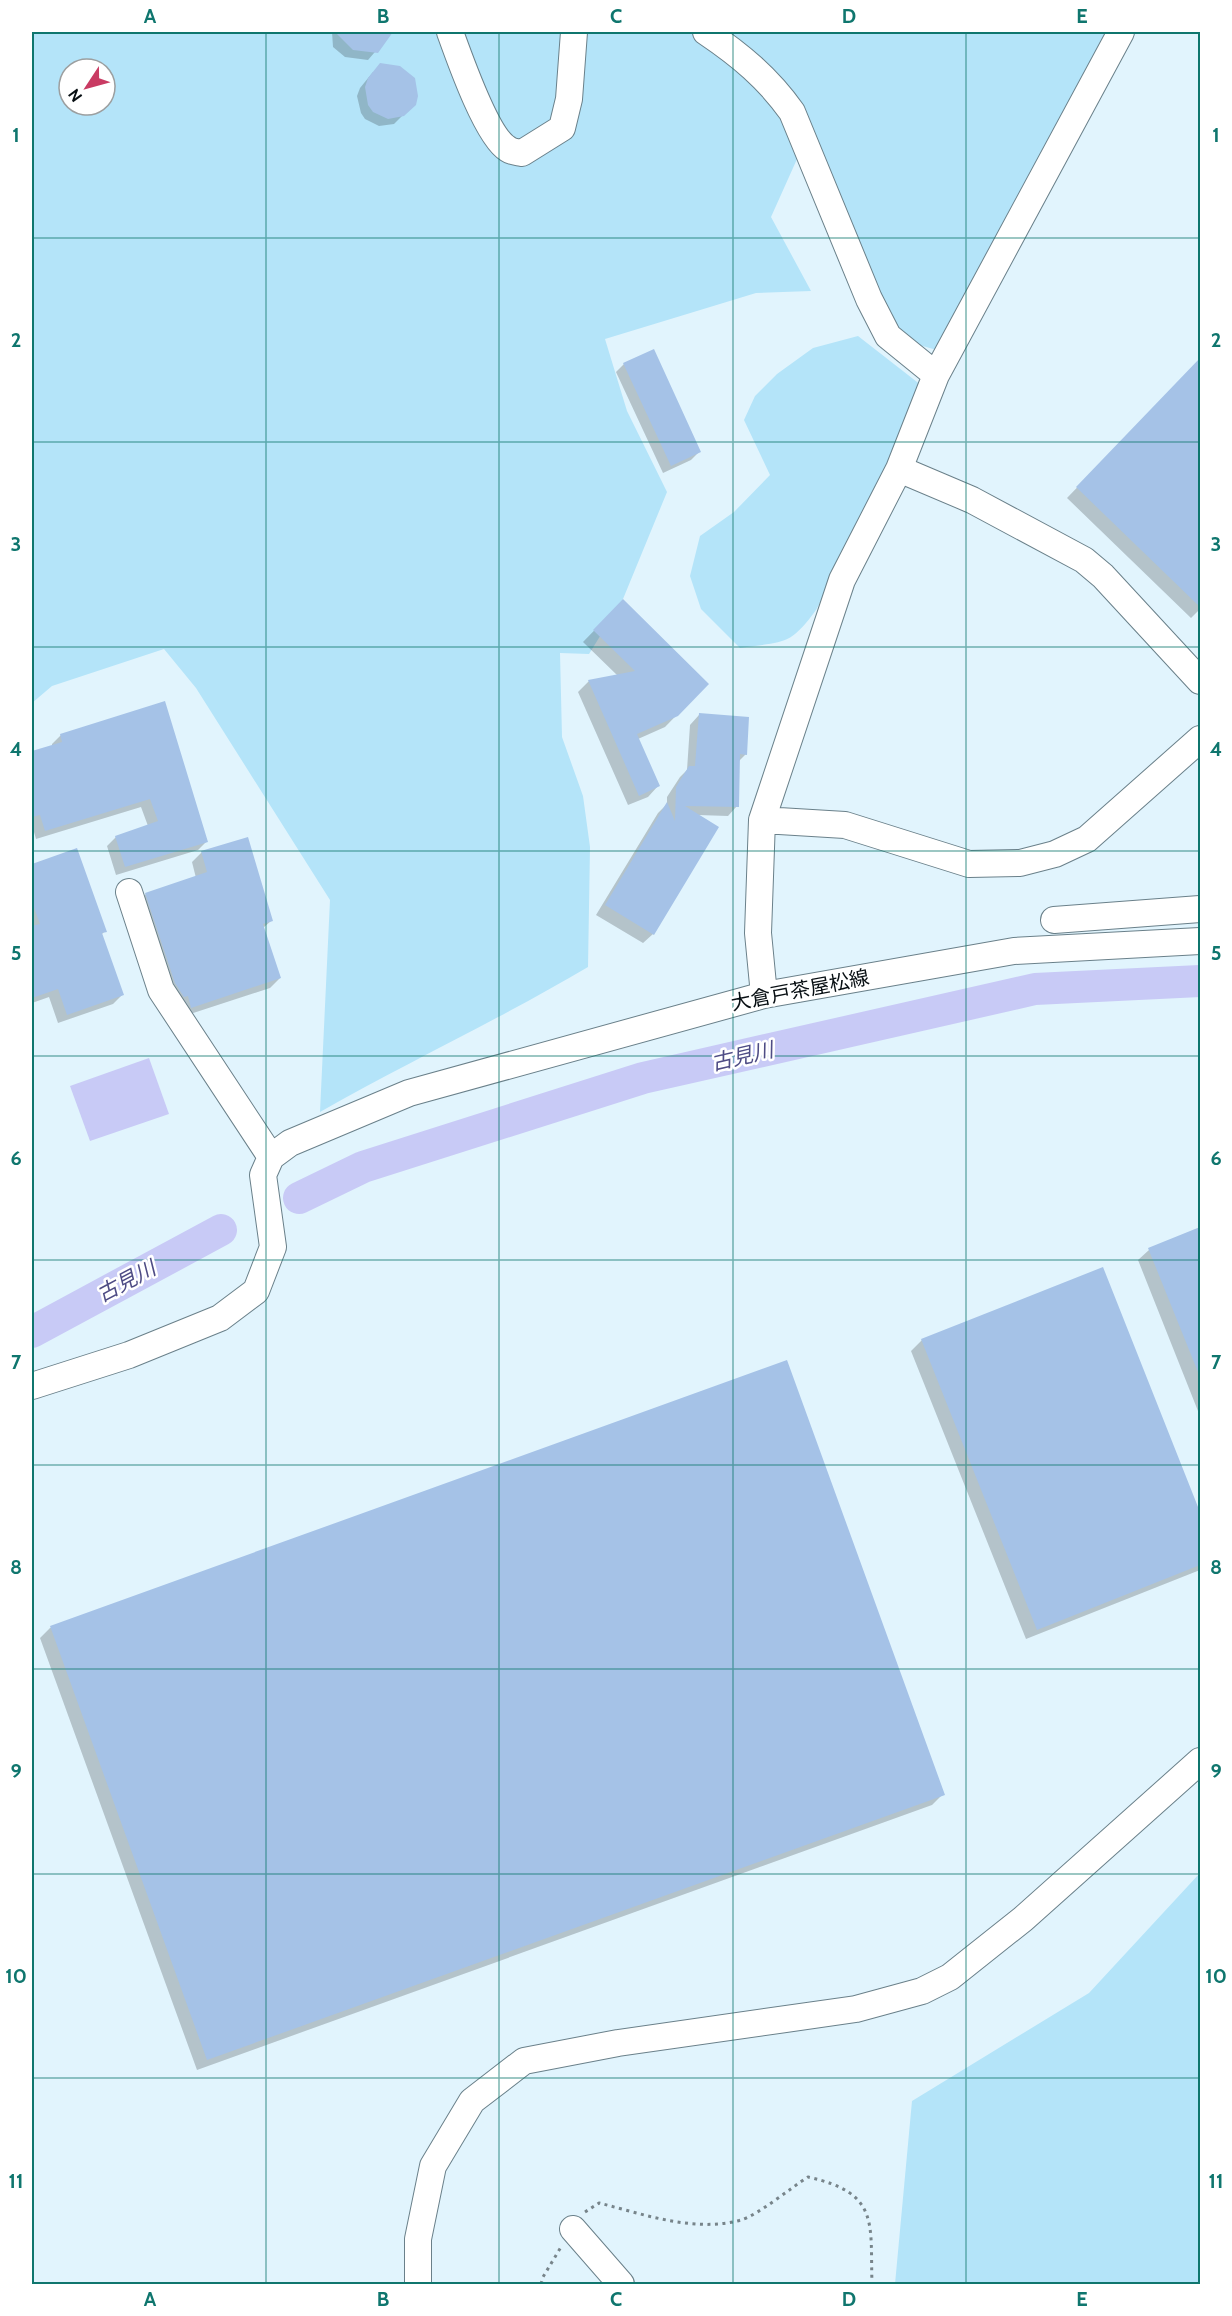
<svg xmlns="http://www.w3.org/2000/svg" width="1232" height="2316" viewBox="0 0 1232 2316" font-family="Cabin,'Noto Sans JP',sans-serif">
<rect width="100%" height="100%" fill="#e1f4fd"/>
<!-- green -->
<path fill="#b4e4f9" fill-rule="evenodd" d="M 32,32 L 1121,32 L 947,353 L 888,336 L 806,139 L 771,217 L 811,291 L 756,293 L 605,339 L 627,411 L 667,492 L 623,599 L 589,654 L 560,653 L 562,737 L 583,796 L 590,847 L 588,967 C 500,1019 408,1062 320,1112 L 330,900 L 196,688 L 164,649 L 52,686 L 32,703 ZM 69,69 L 105,69 L 105,105 L 69,105 Z
M 858,336 L 935,396 L 816,610 C 789,647 784,641 740,648 L 701,609 L 690,576 L 700,536 L 734,512 L 770,475 L 744,420 L 755,396 L 777,374 L 813,348 Z
M 1200,1873 L 1200,2284 L 895,2284 L 912,2101 L 1089,1993 Z"/>
<!-- water -->
<path fill="#c8caf6" d="M 149,1058 L 169,1114 L 90,1141 L 70,1086 Z"/>
<!-- shadow -->
<path fill="#0003" d="M 332,32 L 388,32 L 387,38 L 368,60 L 345,57 L 333,47 Z
M 373,72 L 414,104 L 394,124 L 379,126 L 365,119 L 361,113 L 357,96 L 360,88 Z
M 1200,360 L 1200,609 L 1191,618 L 1067,498 Z
M 624,364 L 699,452 L 691,460 L 663,473 L 616,372 Z
M 623,601 L 707,684 L 665,727 L 638,739 L 658,786 L 648,797 L 628,805 L 578,692 L 589,681 L 618,676 L 583,642 Z
M 164,703 L 207,841 L 198,850 L 116,875 L 107,846 L 116,837 L 148,826 L 141,807 L 36,839 L 32,825 L 32,754 L 52,747 L 52,744 L 61,735 Z
M 699,715 L 746,754 L 738,762 L 737,806 L 728,816 L 698,815 L 653,934 L 643,943 L 596,915 L 658,813 L 667,804 L 667,797 L 680,777 L 687,770 L 690,725 Z
M 76,850 L 105,931 L 101,935 L 122,995 L 113,1004 L 58,1023 L 49,997 L 32,1003 L 32,866 Z
M 202,852 L 271,921 L 263,928 L 280,978 L 270,988 L 181,1017 L 136,904 L 146,894 L 196,878 L 192,862 Z
M 1200,1229 L 1200,1416 L 1138,1260 L 1149,1250 Z
M 1102,1269 L 1200,1516 L 1200,1570 L 1026,1639 L 911,1351 L 922,1340 Z
M 786,1362 L 943,1794 L 932,1805 L 197,2070 L 40,1638 L 50,1628 Z"/>
<g fill="none" stroke-linecap="round" stroke-linejoin="round">
<!-- river -->
<path stroke="#c8caf6" stroke-width="32" d="M 299,1198 L 363,1167 L 643,1078 L 1035,989 L 1200,981
M 32,1332 L 221,1230"/>
</g>
<!-- building -->
<path fill="#a5c2e7" d="M 335,32 L 393,32 L 378,53 L 353,50 Z
M 380,63 L 400,66 L 415,78 L 418,96 L 416,105 L 404,116 L 388,119 L 373,112 L 368,105 L 365,87 L 368,78 Z
M 654,349 L 701,452 L 671,466 L 623,363 Z
M 1200,358 L 1200,607 L 1076,487 Z
M 623,599 L 709,684 L 678,716 L 637,734 L 660,786 L 639,796 L 588,680 L 635,671 L 593,630 Z
M 165,701 L 208,842 L 125,867 L 115,836 L 158,821 L 150,799 L 45,831 L 40,815 L 32,817 L 32,751 L 62,742 L 60,734 Z
M 699,713 L 749,717 L 747,755 L 740,754 L 739,807 L 685,806 L 719,827 L 654,935 L 605,905 L 667,802 L 675,821 L 676,787 L 689,766 L 695,766 Z
M 248,837 L 273,921 L 263,924 L 281,978 L 191,1008 L 188,996 L 184,997 L 175,983 L 145,893 L 207,872 L 201,851 Z
M 77,848 L 107,932 L 102,933 L 124,995 L 67,1015 L 58,989 L 32,998 L 32,926 L 40,924 L 32,902 L 32,864 Z
M 1200,1227 L 1200,1377 L 1148,1248 Z
M 1103,1267 L 1200,1512 L 1200,1565 L 1037,1630 L 921,1339 Z
M 787,1360 L 945,1795 L 207,2060 L 50,1626 Z"/>
<g fill="none" stroke-linecap="round" stroke-linejoin="round">
<!-- minor casing -->
<g stroke="#6a808a" stroke-width="28">
<path id="minor" d="M 450,32 C 459,57 487,137 508,149 C 512,152 517,152 522,153 L 562,128 L 569,99 L 574,32
M 706,32 C 740,55 768,78 792,112 L 869,299 L 888,336 L 936,375
M 899,469 L 972,500 L 1084,560 L 1103,576 L 1200,681
M 762,820 L 845,825 L 969,864 L 1020,863 L 1055,854 L 1087,839 L 1200,739
M 129,892 L 161,990 L 271,1157
M 1054,920 L 1200,909
M 764,995 L 758,933 L 762,820 L 842,580 L 899,469 L 936,375 L 1121,32
M 32,1386 L 129,1355 L 220,1318 L 256,1291 L 273,1247 L 263,1175 L 271,1157 L 290,1143 L 409,1093 L 764,995 L 1014,951 L 1200,941
M 573,2229 L 621,2284
M 418,2284 L 418,2239 L 433,2166 L 472,2101 L 524,2061 L 618,2043 L 856,2009 L 922,1991 L 950,1977 L 1023,1919 L 1200,1761"/>
</g>
<!-- path -->
<path stroke="#77848a" stroke-width="3" stroke-dasharray="3 4.5" stroke-linecap="butt" d="M 585,2212 L 599,2203 C 643,2214 694,2233 741,2220 C 758,2215 792,2187 808,2177 C 880,2193 870,2223 872,2284
M 541,2284 L 543,2277 L 561,2247"/>
<!-- minor -->
<use href="#minor" stroke="#fff" stroke-width="26"/>
</g>
<!-- grid -->
<path fill="none" stroke="#0f766e" stroke-width="1.5" stroke-opacity="0.55" d="M 266,32 L 266,2284M 499,32 L 499,2284M 733,32 L 733,2284M 966,32 L 966,2284M 32,238 L 1200,238M 32,442 L 1200,442M 32,647 L 1200,647M 32,851 L 1200,851M 32,1056 L 1200,1056M 32,1260 L 1200,1260M 32,1465 L 1200,1465M 32,1669 L 1200,1669M 32,1874 L 1200,1874M 32,2078 L 1200,2078"/>
<g text-anchor="middle" dominant-baseline="central" stroke-width="5" stroke-linejoin="round" paint-order="stroke">
<!-- street labels -->
<g font-size="20" fill="#070e12" stroke="#fff">
<text transform="translate(800 990) rotate(-11)">大倉戸茶屋松線</text>
</g>
<!-- water labels -->
<g font-size="21" font-style="italic" fill="#4e4c85" stroke="#fff">
<text transform="translate(742 1056) rotate(-13)">古見川</text>
<text transform="translate(126 1281) rotate(-28)">古見川</text>
</g>
</g>
<!-- border -->
<rect width="1232" height="2316" fill="none" stroke="#ffffff" stroke-width="66"/>
<!-- north arrow -->
<g transform="translate(87 87) rotate(234)"><circle r="28" fill="#ffffff" stroke="#9c9fa0" stroke-width="1.5"/>
<path d="M0-4.5L10 22L0 15L-10 22Z" fill="#c93b63"/>
<text y="-9" font-size="16" font-weight="bold" text-anchor="middle" fill="#070e12">N</text>
</g>
<rect x="33" y="33" width="1166" height="2250" fill="none" stroke="#0f766e" stroke-width="2"/>
<g font-size="20" text-anchor="middle" font-weight="bold" fill="#0f766e">
<text x="150" y="23">A</text>
<text x="383" y="23">B</text>
<text x="616" y="23">C</text>
<text x="849" y="23">D</text>
<text x="1082" y="23">E</text>
<text x="16" y="142">1</text>
<text x="1216" y="142">1</text>
<text x="16" y="347">2</text>
<text x="1216" y="347">2</text>
<text x="16" y="551">3</text>
<text x="1216" y="551">3</text>
<text x="16" y="756">4</text>
<text x="1216" y="756">4</text>
<text x="16" y="960">5</text>
<text x="1216" y="960">5</text>
<text x="16" y="1165">6</text>
<text x="1216" y="1165">6</text>
<text x="16" y="1369">7</text>
<text x="1216" y="1369">7</text>
<text x="16" y="1574">8</text>
<text x="1216" y="1574">8</text>
<text x="16" y="1778">9</text>
<text x="1216" y="1778">9</text>
<text x="16" y="1983">10</text>
<text x="1216" y="1983">10</text>
<text x="16" y="2188">11</text>
<text x="1216" y="2188">11</text>
<text x="150" y="2306">A</text>
<text x="383" y="2306">B</text>
<text x="616" y="2306">C</text>
<text x="849" y="2306">D</text>
<text x="1082" y="2306">E</text>
</g>
</svg>
